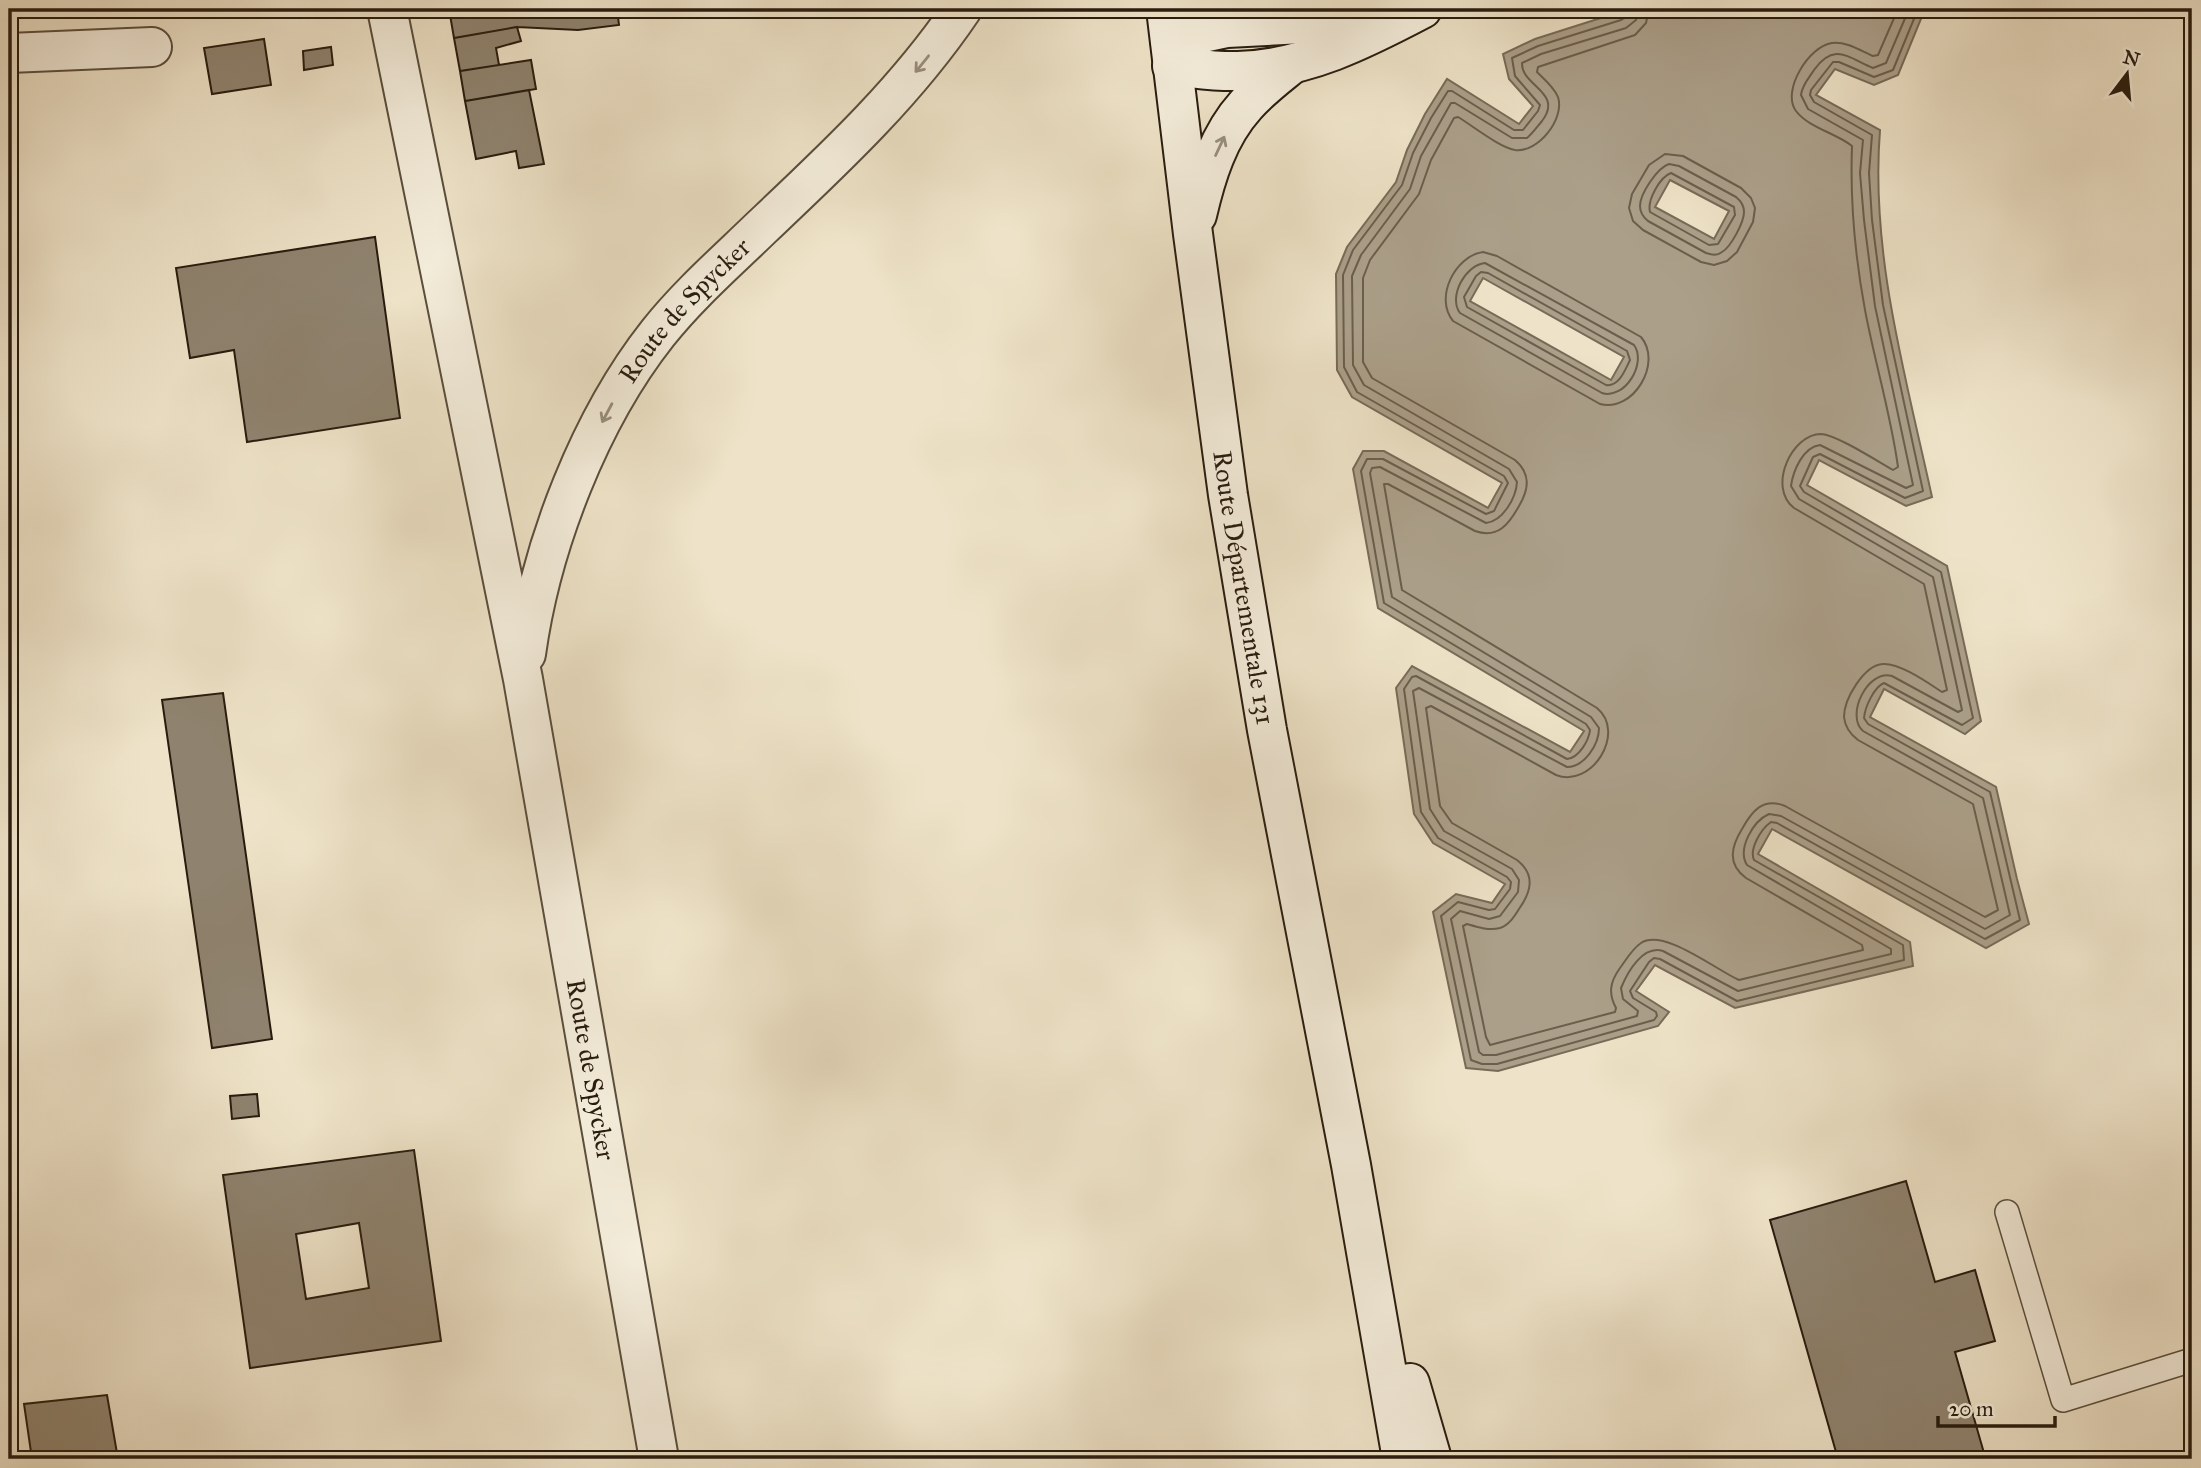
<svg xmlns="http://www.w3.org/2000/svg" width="2201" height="1468" viewBox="0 0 2201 1468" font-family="'IM FELL Great Primer',serif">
<rect width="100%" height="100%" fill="#eee3c8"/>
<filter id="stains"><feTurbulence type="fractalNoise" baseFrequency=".00286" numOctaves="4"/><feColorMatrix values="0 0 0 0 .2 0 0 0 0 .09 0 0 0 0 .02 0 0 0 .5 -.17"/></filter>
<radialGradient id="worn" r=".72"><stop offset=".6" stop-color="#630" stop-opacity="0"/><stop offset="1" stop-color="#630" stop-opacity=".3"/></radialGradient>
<!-- water -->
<path fill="#ab9f89" stroke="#776b58" stroke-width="2" fill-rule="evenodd" d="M 1629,9 L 1925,9 L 1898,75 L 1874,85 L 1835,69 L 1816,95 L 1880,130 C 1870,254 1906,377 1932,497 L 1906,506 L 1819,460 L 1807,485 L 1947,566 L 1981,721 L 1965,734 L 1884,689 L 1870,717 L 1996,787 L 2017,879 L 2029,924 L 1986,948 L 1772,829 L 1758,854 L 1910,942 L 1913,966 L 1735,1008 L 1655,965 L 1636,991 L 1669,1012 L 1658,1026 L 1498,1071 L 1466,1068 L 1433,912 L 1456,894 L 1492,903 L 1505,884 L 1433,843 L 1414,814 L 1396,688 L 1412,666 L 1570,752 L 1584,731 L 1378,608 L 1353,469 L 1363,451 L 1384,451 L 1488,508 L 1502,483 L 1352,397 L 1337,370 L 1336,274 L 1347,247 L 1396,182 L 1407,150 L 1425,114 L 1447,79 L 1519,124 L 1533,106 L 1509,79 L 1503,54 L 1535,39 ZM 1670,180 L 1729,211 L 1714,239 L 1655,207 ZM 1483,278 L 1624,357 L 1611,380 L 1470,301 Z"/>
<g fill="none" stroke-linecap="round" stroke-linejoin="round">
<!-- shore -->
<path stroke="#6a5e4c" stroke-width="2" d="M 1630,9 L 1628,16 L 1621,20 L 1538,46 L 1512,58 L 1515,76 L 1540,105 L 1538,111 L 1523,130 L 1514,130 L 1452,91 L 1448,91 L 1431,118 L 1413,153 L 1402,185 L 1353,250 L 1343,275 L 1344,367 L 1357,392 L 1504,476 L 1508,483 L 1494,511 L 1486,514 L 1383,459 L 1367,459 L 1361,471 L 1384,603 L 1586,724 L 1590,730 C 1589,740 1579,758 1567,759 L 1416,676 L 1412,677 L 1404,689 L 1421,812 L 1438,838 L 1507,877 L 1511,882 L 1510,889 L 1495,909 L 1489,910 L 1458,902 L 1441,916 L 1471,1060 L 1482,1064 L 1497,1064 L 1654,1020 L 1657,1016 L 1656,1012 L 1633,998 L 1630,991 L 1649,962 L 1654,958 L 1660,959 L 1737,1001 L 1904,960 L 1903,945 L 1754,860 C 1749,849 1761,829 1771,822 L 1777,823 L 1985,939 L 2020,920 L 1990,792 L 1868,724 L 1864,718 C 1865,707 1874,687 1884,683 L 1962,725 L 1973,718 L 1941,572 L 1804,492 L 1800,486 L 1813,457 L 1820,454 L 1905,498 L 1923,491 L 1883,305 L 1872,220 L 1869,173 L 1872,135 L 1814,102 L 1810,95 L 1811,90 L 1833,62 L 1839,62 L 1874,77 L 1893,70 L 1918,9
M 1639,9 L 1636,20 L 1626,28 L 1541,54 L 1522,63 C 1521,86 1564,92 1542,121 C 1537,127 1533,133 1527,138 L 1512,138 L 1455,103 L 1451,103 L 1421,156 L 1410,189 L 1361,255 L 1352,276 L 1353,365 L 1364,385 L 1509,469 L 1517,482 C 1516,498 1503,521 1486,523 L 1380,467 L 1372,468 L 1370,473 L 1392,597 L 1591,717 L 1599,728 C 1599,745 1584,767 1567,767 L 1419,688 L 1413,691 L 1430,809 L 1444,831 L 1512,869 L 1519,880 L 1518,892 L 1500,916 L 1489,919 L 1460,911 L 1451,919 L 1479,1052 L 1483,1055 L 1496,1055 L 1637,1016 L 1638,1011 L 1623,999 L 1621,988 C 1628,971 1643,945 1663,951 L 1738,991 L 1891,954 L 1891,949 L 1747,865 C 1737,849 1753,821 1769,814 L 1781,816 L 1985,929 L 2010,915 L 1983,798 L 1863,731 C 1845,715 1868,669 1892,676 L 1958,712 L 1962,710 L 1933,577 L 1799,499 L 1791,486 C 1793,471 1803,447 1820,445 L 1906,488 L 1913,485 L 1875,306 L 1864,220 L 1860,173 L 1863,140 L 1808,109 L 1801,95 C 1802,85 1809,78 1814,70 C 1834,42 1847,57 1873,68 L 1886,63 L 1909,9
M 1649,9 L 1646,23 L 1635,35 L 1538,67 L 1537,72 C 1544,79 1554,87 1558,97 C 1565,119 1538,153 1515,150 C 1499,147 1473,126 1458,117 L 1454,118 L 1431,160 L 1419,194 L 1370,260 L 1363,278 L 1363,362 L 1372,378 L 1515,460 C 1531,474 1529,489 1519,506 C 1509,524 1498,539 1475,531 L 1388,484 L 1384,484 L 1402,590 L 1597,708 C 1627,733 1591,789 1556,775 L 1431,706 L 1426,708 L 1440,806 L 1452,823 L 1517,860 C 1536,875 1531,892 1519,909 C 1514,917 1509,925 1500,928 C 1489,931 1477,927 1467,924 L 1463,926 L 1486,1037 L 1490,1045 L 1615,1012 L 1616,1008 C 1608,993 1610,982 1620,968 C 1626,960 1632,949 1641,943 C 1664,928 1716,970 1739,980 L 1863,950 L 1862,945 L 1746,878 C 1727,864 1731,847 1742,829 C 1752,811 1763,797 1785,806 L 1985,917 L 1998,910 L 1973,804 L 1858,740 C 1850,734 1845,727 1844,717 C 1844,699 1864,665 1883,664 C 1900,663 1928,683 1942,692 L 1947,690 L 1924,584 L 1794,508 C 1767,487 1792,434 1821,434 C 1837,435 1877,461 1893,470 L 1898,467 C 1891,415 1875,363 1865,310 C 1855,256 1850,200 1852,146 C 1836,133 1809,128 1796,111 C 1781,91 1809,46 1832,43 C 1846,41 1861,51 1873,56 L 1878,55 L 1898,9
M 1665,154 L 1683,156 L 1741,188 L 1751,198 L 1755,208 L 1753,222 L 1737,252 L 1727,261 L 1714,265 L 1701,262 L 1643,230 L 1633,221 L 1629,208 L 1632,194 L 1649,165 Z
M 1669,164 L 1679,166 L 1736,197 C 1741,201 1744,205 1744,212 C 1744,222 1731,247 1722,252 C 1717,256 1712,255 1706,253 L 1648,221 C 1643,217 1640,213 1640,206 C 1640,194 1657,168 1669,164 Z
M 1671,173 L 1734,207 L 1735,215 L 1718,244 L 1709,245 L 1650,212 C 1647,200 1660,177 1671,173 Z
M 1483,252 L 1497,256 L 1641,337 C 1663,363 1633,413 1600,404 L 1453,321 C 1434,298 1455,256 1483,252 Z
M 1485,263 L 1634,345 C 1647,363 1625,400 1602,393 L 1460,313 C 1448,297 1465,265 1485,263 Z
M 1481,272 L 1488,273 L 1627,351 L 1630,360 C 1625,370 1619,387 1606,385 L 1467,307 L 1464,297 L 1476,276 Z"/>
</g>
<!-- building -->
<path fill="#8f836f" stroke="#281c0f" stroke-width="2" fill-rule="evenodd" d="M 449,9 L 617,9 L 619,25 L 578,30 L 517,27 L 454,38 Z
M 517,27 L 521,41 L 496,48 L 499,65 L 460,71 L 454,38 Z
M 264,39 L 271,85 L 212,94 L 204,48 Z
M 331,47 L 333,65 L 304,70 L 303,51 Z
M 531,60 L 536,89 L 465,101 L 460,71 Z
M 529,90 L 544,164 L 519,168 L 516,151 L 476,159 L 465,101 Z
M 375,237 L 400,418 L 247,442 L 234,350 L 190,358 L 176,268 Z
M 223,693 L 272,1039 L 212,1048 L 162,700 Z
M 257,1094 L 259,1116 L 232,1119 L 230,1096 Z
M 414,1150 L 441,1341 L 250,1368 L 223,1175 ZM 359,1223 L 369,1288 L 306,1299 L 296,1234 Z
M 1906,1181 L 1935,1282 L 1975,1270 L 1995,1341 L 1955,1352 L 1984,1453 L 1963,1459 L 1838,1459 L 1770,1220 Z
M 107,1395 L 118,1459 L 32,1459 L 24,1404 Z"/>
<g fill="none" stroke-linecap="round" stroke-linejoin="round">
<!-- lane casing -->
<g stroke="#5a4e3d" stroke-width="26">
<path id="lane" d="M 2007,1212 L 2063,1400 L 2192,1360"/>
</g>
<!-- street casing -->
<g stroke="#5a4e3d" stroke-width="42">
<g id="street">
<path id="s1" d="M 387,9 L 523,679 L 659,1459"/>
<path d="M 9,53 L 152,47"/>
<path id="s2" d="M 526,654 C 541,545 590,419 658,333 C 689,294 727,261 762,227 C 834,159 906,92 962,9"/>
</g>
</g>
<!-- secondary casing -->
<g stroke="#281c0f" stroke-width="42">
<g id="secondary">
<path id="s3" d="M 1166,9 L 1193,234 L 1228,495 L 1267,730 L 1351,1165 L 1402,1459"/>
<path d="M 1170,40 L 1227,28 L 1340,22 L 1386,14"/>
<path d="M 1172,66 C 1194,68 1216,72 1238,71 C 1306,69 1363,40 1422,9"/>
<path d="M 1197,215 C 1206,176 1218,136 1246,105 C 1259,90 1275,78 1291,65"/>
<path d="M 1410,1383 L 1432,1459"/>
</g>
</g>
<!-- lane -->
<use href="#lane" stroke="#f4eddb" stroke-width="23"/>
<!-- street -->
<use href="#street" stroke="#f4eddb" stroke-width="38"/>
<!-- secondary -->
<use href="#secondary" stroke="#f4eddb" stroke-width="38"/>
</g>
<!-- one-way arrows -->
<defs><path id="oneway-shaft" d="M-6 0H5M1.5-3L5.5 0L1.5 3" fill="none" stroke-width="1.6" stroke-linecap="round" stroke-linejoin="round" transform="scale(1.75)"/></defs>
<g stroke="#988f7f">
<use href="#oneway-shaft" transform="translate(922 64) rotate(129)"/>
<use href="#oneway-shaft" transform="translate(1220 146) rotate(-65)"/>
<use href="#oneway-shaft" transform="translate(607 413) rotate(118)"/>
</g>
<g text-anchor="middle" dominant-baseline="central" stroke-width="6" stroke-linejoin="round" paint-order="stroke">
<!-- street labels -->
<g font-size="26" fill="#281c0f" stroke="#f4eddb">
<text stroke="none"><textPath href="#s2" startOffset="385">Route de Spycker</textPath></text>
<text stroke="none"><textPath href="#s3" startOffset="584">Route Départementale 131</textPath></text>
<text stroke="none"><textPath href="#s1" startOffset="1080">Route de Spycker</textPath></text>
</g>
</g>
<!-- margin -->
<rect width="2201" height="1468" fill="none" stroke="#eee3c8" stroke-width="35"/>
<rect x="10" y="10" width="2180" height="1447" fill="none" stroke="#281c0f" stroke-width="3.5"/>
<rect x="18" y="18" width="2166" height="1433" fill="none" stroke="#281c0f" stroke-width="2"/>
<!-- north arrow -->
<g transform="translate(2127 74) rotate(16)" stroke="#f4eddb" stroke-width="5" paint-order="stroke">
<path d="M0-5L12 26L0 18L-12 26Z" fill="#281c0f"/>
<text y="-10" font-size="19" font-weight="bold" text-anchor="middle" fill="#281c0f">N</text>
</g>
<!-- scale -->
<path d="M1938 1416v10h117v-10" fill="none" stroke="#281c0f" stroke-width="3.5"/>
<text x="1949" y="1416" font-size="21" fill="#281c0f" stroke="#f4eddb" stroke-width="5" paint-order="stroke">20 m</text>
<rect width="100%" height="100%" filter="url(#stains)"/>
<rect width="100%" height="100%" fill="url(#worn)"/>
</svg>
